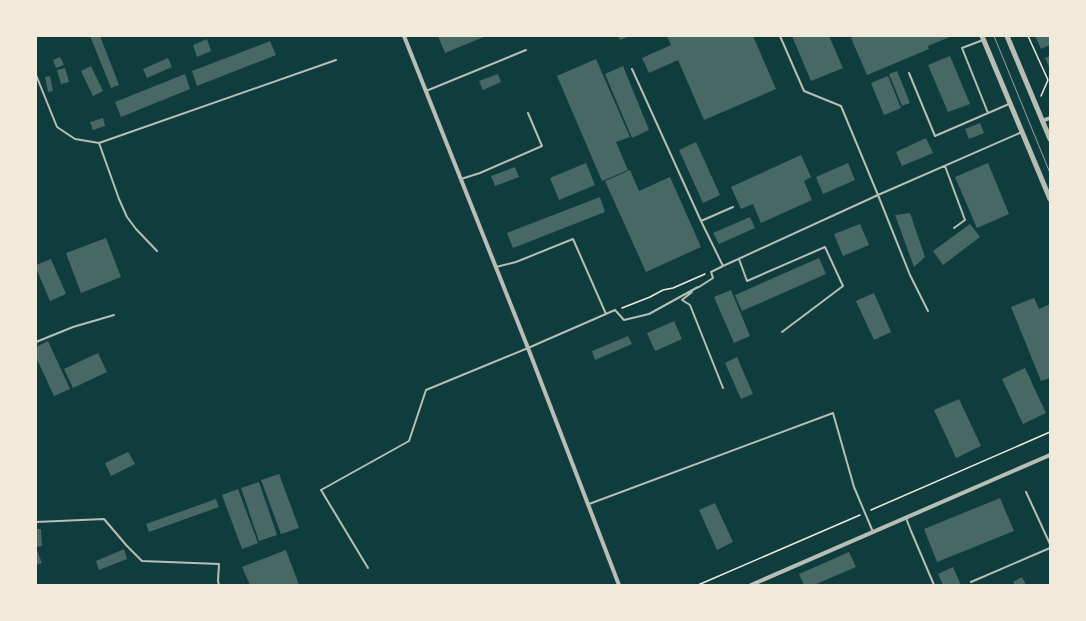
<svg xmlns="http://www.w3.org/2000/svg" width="1086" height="621" viewBox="0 0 1086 621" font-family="Inter,sans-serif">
<rect width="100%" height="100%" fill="#0f3d3e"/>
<!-- building -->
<path fill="#486865" d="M 90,36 L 100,36 L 119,85 L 111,88 Z
M 438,36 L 486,36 L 445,53 Z
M 618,36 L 630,36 L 620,40 Z
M 667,36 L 753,36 L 776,89 L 704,120 L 678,60 L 649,73 L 642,58 L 671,45 Z
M 792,36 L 829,36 L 843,68 L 811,81 Z
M 855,36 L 952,36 L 928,46 L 929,49 L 867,75 L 851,38 Z
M 1035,36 L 1050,36 L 1050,45 L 1041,49 Z
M 207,39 L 211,51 L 197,57 L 193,45 Z
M 270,41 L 276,55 L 197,86 L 192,71 Z
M 950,56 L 970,104 L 948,112 L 928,65 Z
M 1050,56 L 1050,69 L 1045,58 Z
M 60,57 L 64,65 L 56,68 L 53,60 Z
M 168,58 L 172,67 L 147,78 L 143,69 Z
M 596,59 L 630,137 L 616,142 L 628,170 L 602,181 L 557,76 Z
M 91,66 L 103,91 L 93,96 L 81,71 Z
M 623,66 L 649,130 L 632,138 L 605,74 Z
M 65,68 L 69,82 L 61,84 L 57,70 Z
M 897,71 L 910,103 L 902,106 L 889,74 Z
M 185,74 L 190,89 L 121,117 L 115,102 Z
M 498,74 L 501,82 L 483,90 L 479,81 Z
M 50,76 L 53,91 L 48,92 L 45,77 Z
M 888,76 L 901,108 L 884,115 L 871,83 Z
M 103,118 L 105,126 L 93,130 L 90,122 Z
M 980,123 L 984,133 L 969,139 L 965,129 Z
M 926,138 L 933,153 L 902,166 L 896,152 Z
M 696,142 L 720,195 L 703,203 L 679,150 Z
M 801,155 L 811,177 L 804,181 L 812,200 L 761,223 L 753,204 L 741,209 L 731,187 Z
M 586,163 L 595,185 L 559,200 L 550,178 Z
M 848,163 L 855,180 L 823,194 L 816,177 Z
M 988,163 L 1009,214 L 977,228 L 955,177 Z
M 515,167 L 519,177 L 495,186 L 491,176 Z
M 630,170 L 639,191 L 670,177 L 701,247 L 646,272 L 605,181 Z
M 600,197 L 605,212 L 513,248 L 507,233 Z
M 910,213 L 925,257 L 914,267 L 895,215 Z
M 750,217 L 755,228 L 719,244 L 713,233 Z
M 860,224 L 869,245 L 843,256 L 834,234 Z
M 970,224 L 980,237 L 943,265 L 933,251 Z
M 106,238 L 121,277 L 81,293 L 66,253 Z
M 819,258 L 826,274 L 742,311 L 735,295 Z
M 51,259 L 66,294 L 50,301 L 36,268 L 36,265 Z
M 731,290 L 750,336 L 734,343 L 714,297 Z
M 874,293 L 891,332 L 874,340 L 856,301 Z
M 1034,298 L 1039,309 L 1050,304 L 1050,378 L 1041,381 L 1011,307 Z
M 674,321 L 682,339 L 655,351 L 647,333 Z
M 628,336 L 632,344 L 595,360 L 592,351 Z
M 48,341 L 70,389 L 54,396 L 36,357 L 36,347 Z
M 98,353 L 107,372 L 73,388 L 64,369 Z
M 737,357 L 753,394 L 741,399 L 725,363 Z
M 1025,368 L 1046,413 L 1023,424 L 1002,379 Z
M 959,399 L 981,446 L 956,458 L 934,410 Z
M 128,452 L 135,464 L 111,476 L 105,463 Z
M 279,474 L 299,528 L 281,534 L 261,480 Z
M 259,482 L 277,535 L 259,541 L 241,488 Z
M 238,489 L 258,543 L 242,549 L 222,495 Z
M 1000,498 L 1014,531 L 937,562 L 924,529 Z
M 216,499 L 219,507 L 149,532 L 146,524 Z
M 715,503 L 733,542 L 717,550 L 699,510 Z
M 36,529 L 41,529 L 42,546 L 36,547 Z
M 36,548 L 42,563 L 36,565 Z
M 124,549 L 127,559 L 99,570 L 96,561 Z
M 286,550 L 299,585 L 250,585 L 242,567 Z
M 849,552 L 856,567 L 814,585 L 804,585 L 799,574 Z
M 953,567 L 961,585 L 943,585 L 938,574 Z
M 1022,577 L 1026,585 L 1015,585 L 1013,582 Z"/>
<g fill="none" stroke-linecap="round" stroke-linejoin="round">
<!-- path -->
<path stroke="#f1e9da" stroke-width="1.5" d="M 1028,36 L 1048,80 L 1041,96
M 622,308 L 650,297 L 663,290 L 673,288 L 705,274
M 871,510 L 1050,432
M 698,585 L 860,515"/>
<!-- service -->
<path stroke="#b8beb3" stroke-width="2" d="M 780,36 L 804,91 L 841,106 L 878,195 L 910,275 L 928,311
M 983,40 L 962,48 L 988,113
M 632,69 L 701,221 L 723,266
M 909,73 L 935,136 L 1009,104
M 36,75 L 57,127 L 75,139 L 99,143 L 119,199 L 127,217 L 136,229 L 157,251
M 426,91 L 526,50
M 99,143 L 336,60
M 945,166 L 965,220 L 954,228
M 461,179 L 480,173 L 542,146 L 528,113
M 701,221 L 733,207
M 739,259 L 747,281 L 825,247 L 843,286 L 782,332
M 496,267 L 516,262 L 573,239 L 606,314
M 699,287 L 713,278 L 711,272 L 723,266 L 878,195 L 1022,132
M 692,292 L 682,300 L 690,305 L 723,388
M 36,342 L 73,327 L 114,315
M 1026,492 L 1050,544
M 589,504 L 833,413 L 854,487 L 873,532
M 906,518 L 911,531 L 934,585
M 36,522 L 104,519 L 127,546 L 142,561 L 219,564 L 218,581 L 219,585
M 368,568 L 321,490 L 409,441 L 426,390 L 528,348 L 615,310 L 624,320 L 649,314 L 698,287
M 971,582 L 1050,548"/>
<!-- minor -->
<path stroke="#b8beb3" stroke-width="4" d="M 404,36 L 528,348 L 619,585
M 1042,121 L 1050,118
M 751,585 L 1050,455"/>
<!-- tertiary -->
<path stroke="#b8beb3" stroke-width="5" d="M 982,36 L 1050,199
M 1007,36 L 1050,139"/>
<!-- tram -->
<path stroke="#97a49c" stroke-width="1" d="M 994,36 L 1050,173"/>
</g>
<!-- border -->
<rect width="1086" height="621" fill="none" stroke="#f1e9da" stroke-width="74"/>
</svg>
